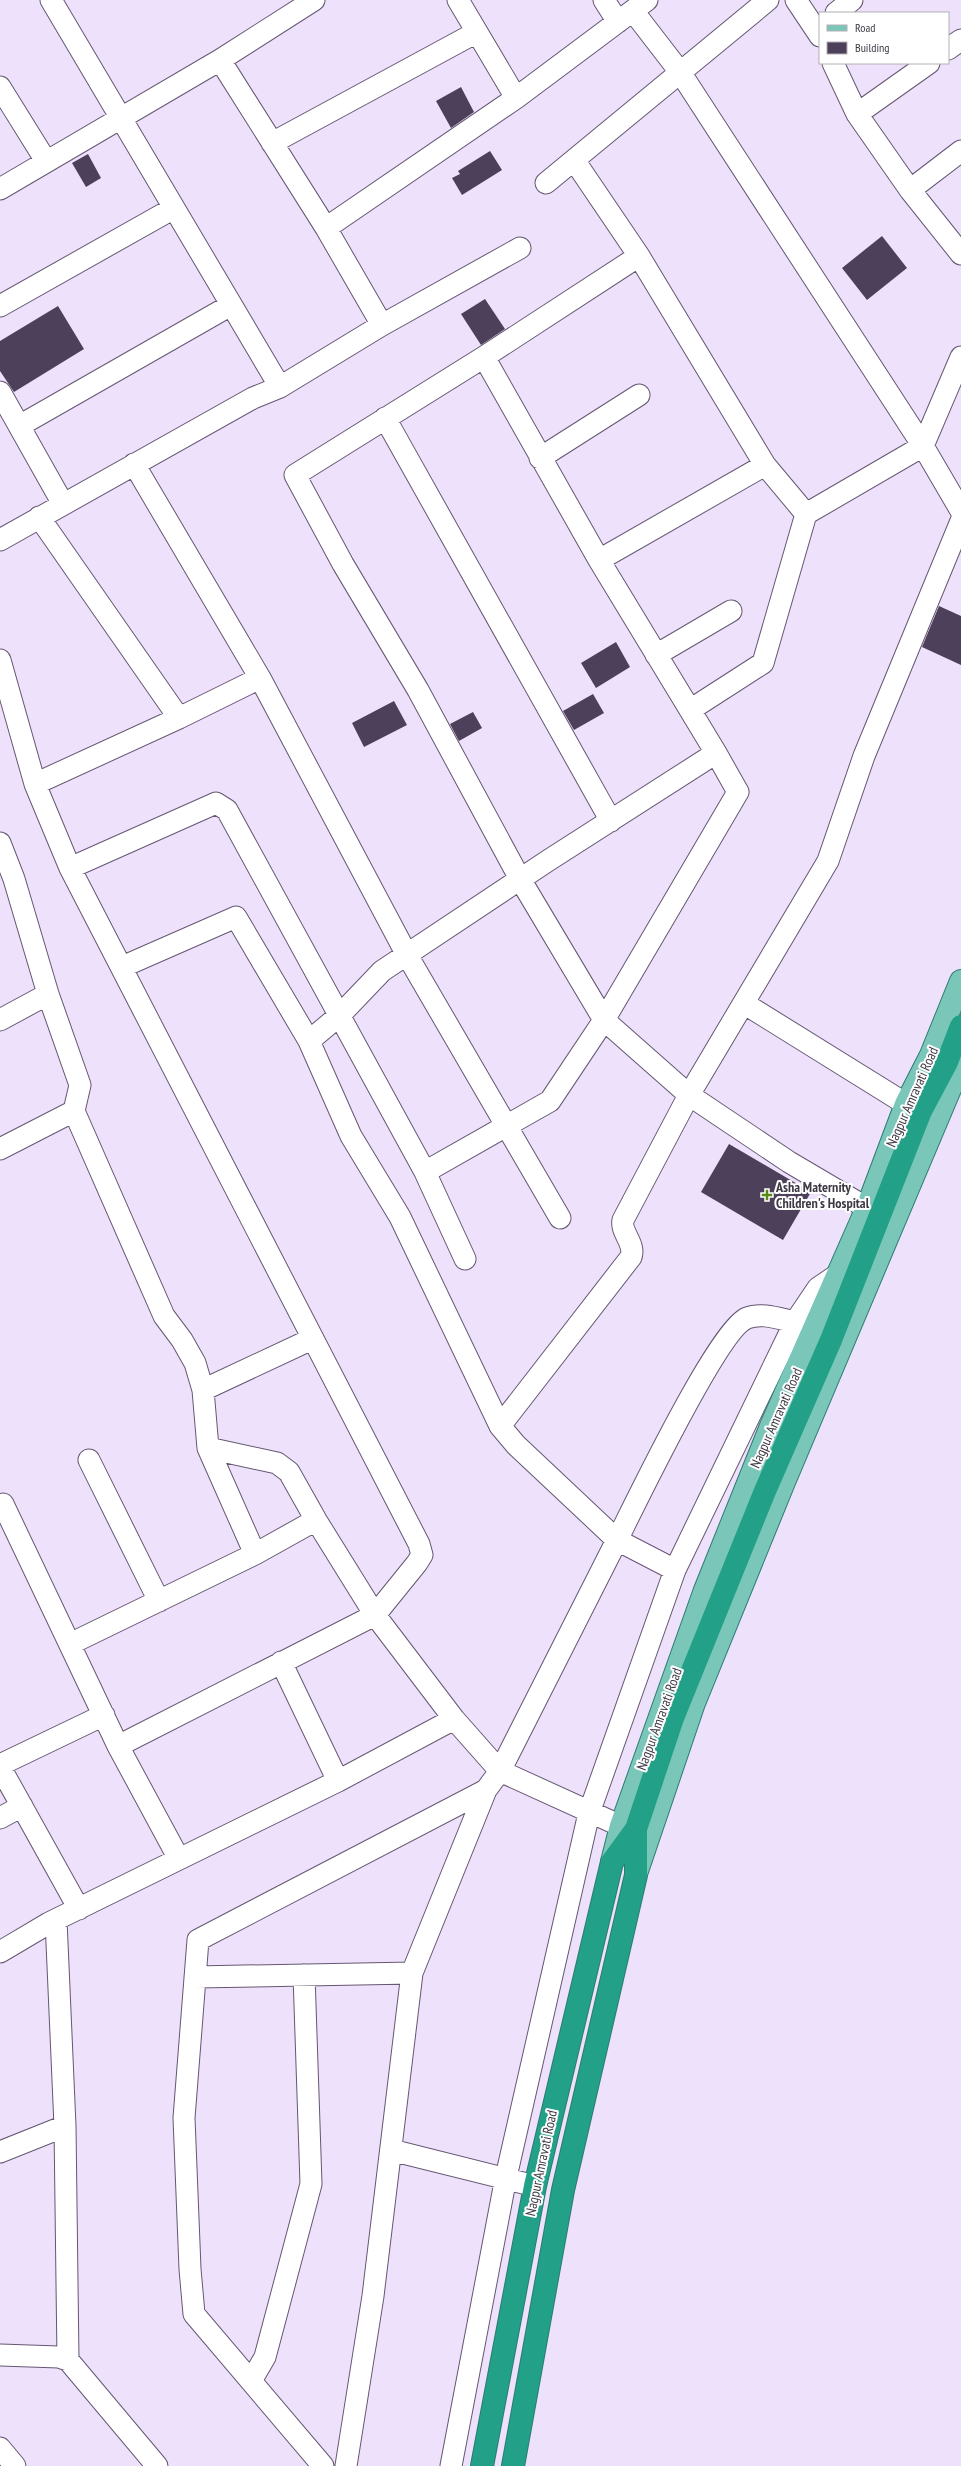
<svg xmlns="http://www.w3.org/2000/svg" width="961" height="2466" viewBox="0 0 961 2466" font-family="'PT Sans Narrow',sans-serif">
<rect width="100%" height="100%" fill="#eee1fb"/>
<!-- building -->
<path fill="#4d405a" d="M 461,87 L 474,112 L 451,128 L 436,101 Z
M 490,151 L 502,170 L 462,195 L 452,178 L 460,174 L 458,171 Z
M 88,154 L 101,178 L 86,187 L 72,163 Z
M 882,236 L 907,268 L 867,300 L 842,268 Z
M 485,299 L 505,329 L 481,345 L 461,314 Z
M 58,306 L 84,349 L 14,392 L 0,371 L 0,341 Z
M 939,606 L 961,616 L 961,665 L 922,647 Z
M 616,642 L 630,667 L 596,688 L 581,663 Z
M 593,694 L 604,713 L 574,730 L 563,711 Z
M 394,701 L 407,725 L 364,747 L 352,723 Z
M 473,712 L 482,728 L 459,741 L 450,724 Z
M 729,1144 L 811,1192 L 783,1240 L 701,1192 Z"/>
<g fill="none" stroke-linecap="round" stroke-linejoin="round">
<!-- minor casing -->
<g stroke="#655772" stroke-width="23">
<path id="minor" d="M 51,0 L 280,387
M 314,0 L 220,60 L 326,228 L 516,98
M 458,0 L 516,98 L 647,0
M 604,0 L 618,22
M 796,0 L 820,36
M 633,11 L 680,72 L 923,446 L 961,511
M 836,13 L 852,0
M 948,49 L 961,40
M 833,63 L 857,114 L 910,190 L 961,254
M 0,87 L 46,161
M 857,114 L 929,63
M 272,143 L 477,32
M 546,183 L 768,0
M 0,189 L 220,60
M 910,190 L 961,151
M 326,228 L 382,325
M 0,306 L 174,208
M 484,357 L 599,560 L 765,465 L 639,256
M 0,392 L 63,504
M 385,418 L 611,821
M 19,426 L 231,305
M 540,458 L 639,395
M 134,464 L 260,678
M 765,465 L 806,514
M 39,517 L 179,718
M 0,540 L 253,398 L 280,387 L 382,325 L 520,248
M 599,560 L 690,710
M 656,655 L 731,611
M 0,660 L 35,784 L 70,868 L 419,1544 L 422,1555 L 417,1563 L 375,1615 L 454,1719 L 500,1771 L 621,1826
M 35,784 L 179,718 L 260,678 L 407,955 L 560,1218
M 0,843 L 14,879 L 48,994 L 80,1085 L 74,1111 L 164,1316 L 182,1340 L 195,1363 L 203,1390 L 208,1448 L 255,1554
M 70,868 L 216,803 L 227,810 L 425,1172 L 550,1101 L 604,1020 L 520,879 L 418,690 L 343,564 L 295,475 L 484,357 L 639,256 L 574,160
M 122,967 L 236,917 L 309,1041 L 351,1136 L 400,1217 L 500,1426 L 516,1445 L 617,1540 C 635,1504 719,1329 747,1318 C 762,1312 780,1319 795,1322
M 745,1004 L 906,1104
M 0,1020 L 48,994
M 309,1041 L 340,1015 L 382,971 L 549,860 L 716,753 L 690,710 L 763,663 L 806,514 L 923,446 L 961,357
M 0,1149 L 74,1111
M 425,1172 L 465,1259
M 867,1208 L 789,1162 L 689,1095 L 828,861 L 864,756 L 961,521
M 203,1390 L 312,1339
M 500,1426 L 631,1257 C 636,1244 620,1232 623,1220 L 689,1095 L 604,1020 L 738,792 L 716,753
M 208,1448 L 277,1463 L 289,1472 L 316,1520
M 89,1460 L 159,1601
M 3,1504 L 118,1746
M 70,1644 L 255,1554 L 316,1520 L 375,1615 L 118,1746 L 179,1859
M 281,1662 L 338,1781
M 0,1765 L 104,1715
M 0,1767 L 79,1909
M 0,1818 L 22,1806
M 56,1920 L 65,2126 L 68,2360
M 0,1952 L 49,1923 L 338,1781 L 454,1719
M 195,1977 L 412,1973 L 486,1790 L 500,1771 L 617,1540 L 675,1570
M 391,2150 L 535,2186
M 0,2152 L 65,2126
M 0,2355 L 59,2357 L 68,2360 L 157,2466
M 251,2381 L 265,2357 L 311,2184 L 304,1975
M 0,2448 L 15,2466
M 323,2466 L 194,2314 L 190,2269 L 184,2118 L 198,1940 L 486,1790
M 346,2466 L 373,2296 L 412,1973
M 451,2466 L 506,2177 L 589,1813 L 675,1570 L 795,1322 L 818,1288 L 840,1273"/>
</g>
<!-- major casing -->
<g stroke="#2c7c71" stroke-width="24">
<path id="major" d="M 612,1862 L 621,1826 L 705,1590 L 771,1426 L 867,1208 L 906,1104 L 931,1055 L 961,981
M 637,1871 L 694,1703 L 784,1482 L 961,1063"/>
</g>
<!-- highway casing -->
<g stroke="#2c7c71" stroke-width="24">
<path id="highway" d="M 482,2466 L 535,2186 L 612,1862 L 636,1829 L 673,1718 L 765,1491 L 831,1340 L 921,1111 L 947,1062 L 961,1026
M 513,2466 L 563,2190 L 636,1875 L 636,1829"/>
</g>
<!-- minor -->
<use href="#minor" stroke="#fff" stroke-width="21"/>
<!-- major -->
<use href="#major" stroke="#7ac6b8" stroke-width="22"/>
<!-- highway -->
<use href="#highway" stroke="#22a088" stroke-width="22"/>
</g>
<!-- markers -->
<path fill="#5b8717" stroke="#fff" stroke-width="1.5" d="M765 1189h4v4h4v4h-4v4h-4v-4h-4v-4h4z"/>
<g text-anchor="middle" dominant-baseline="central" stroke-width="4" stroke-linejoin="round" paint-order="stroke">
<!-- street labels -->
<g font-size="14" fill="#3f3945" stroke="#fff">
<text transform="translate(912 1097) rotate(-66)">Nagpur Amravati Road</text>
<text transform="translate(776 1418) rotate(-66)">Nagpur Amravati Road</text>
<text transform="translate(659 1719) rotate(-70)">Nagpur Amravati Road</text>
<text transform="translate(541 2163) rotate(-78)">Nagpur Amravati Road</text>
</g>
<!-- poi labels -->
<g font-size="14" font-weight="bold" fill="#3f3945" stroke="#fff" text-anchor="start">
<text x="776" y="1187">Asha Maternity<tspan x="776" dy="16">Children's Hospital</tspan></text>
</g>
</g>
<!-- legend -->
<rect x="819" y="12" width="130" height="52" fill="#ffffff" stroke="#b2b0b5"/>
<rect x="827" y="25" width="20" height="6" fill="#7ac6b8" stroke="#b2b0b5"/>
<text x="855" y="32" font-size="12" fill="#3f3945">Road</text>
<rect x="827" y="42" width="20" height="12" fill="#4d405a" stroke="#b2b0b5"/>
<text x="855" y="52" font-size="12" fill="#3f3945">Building</text>
</svg>
